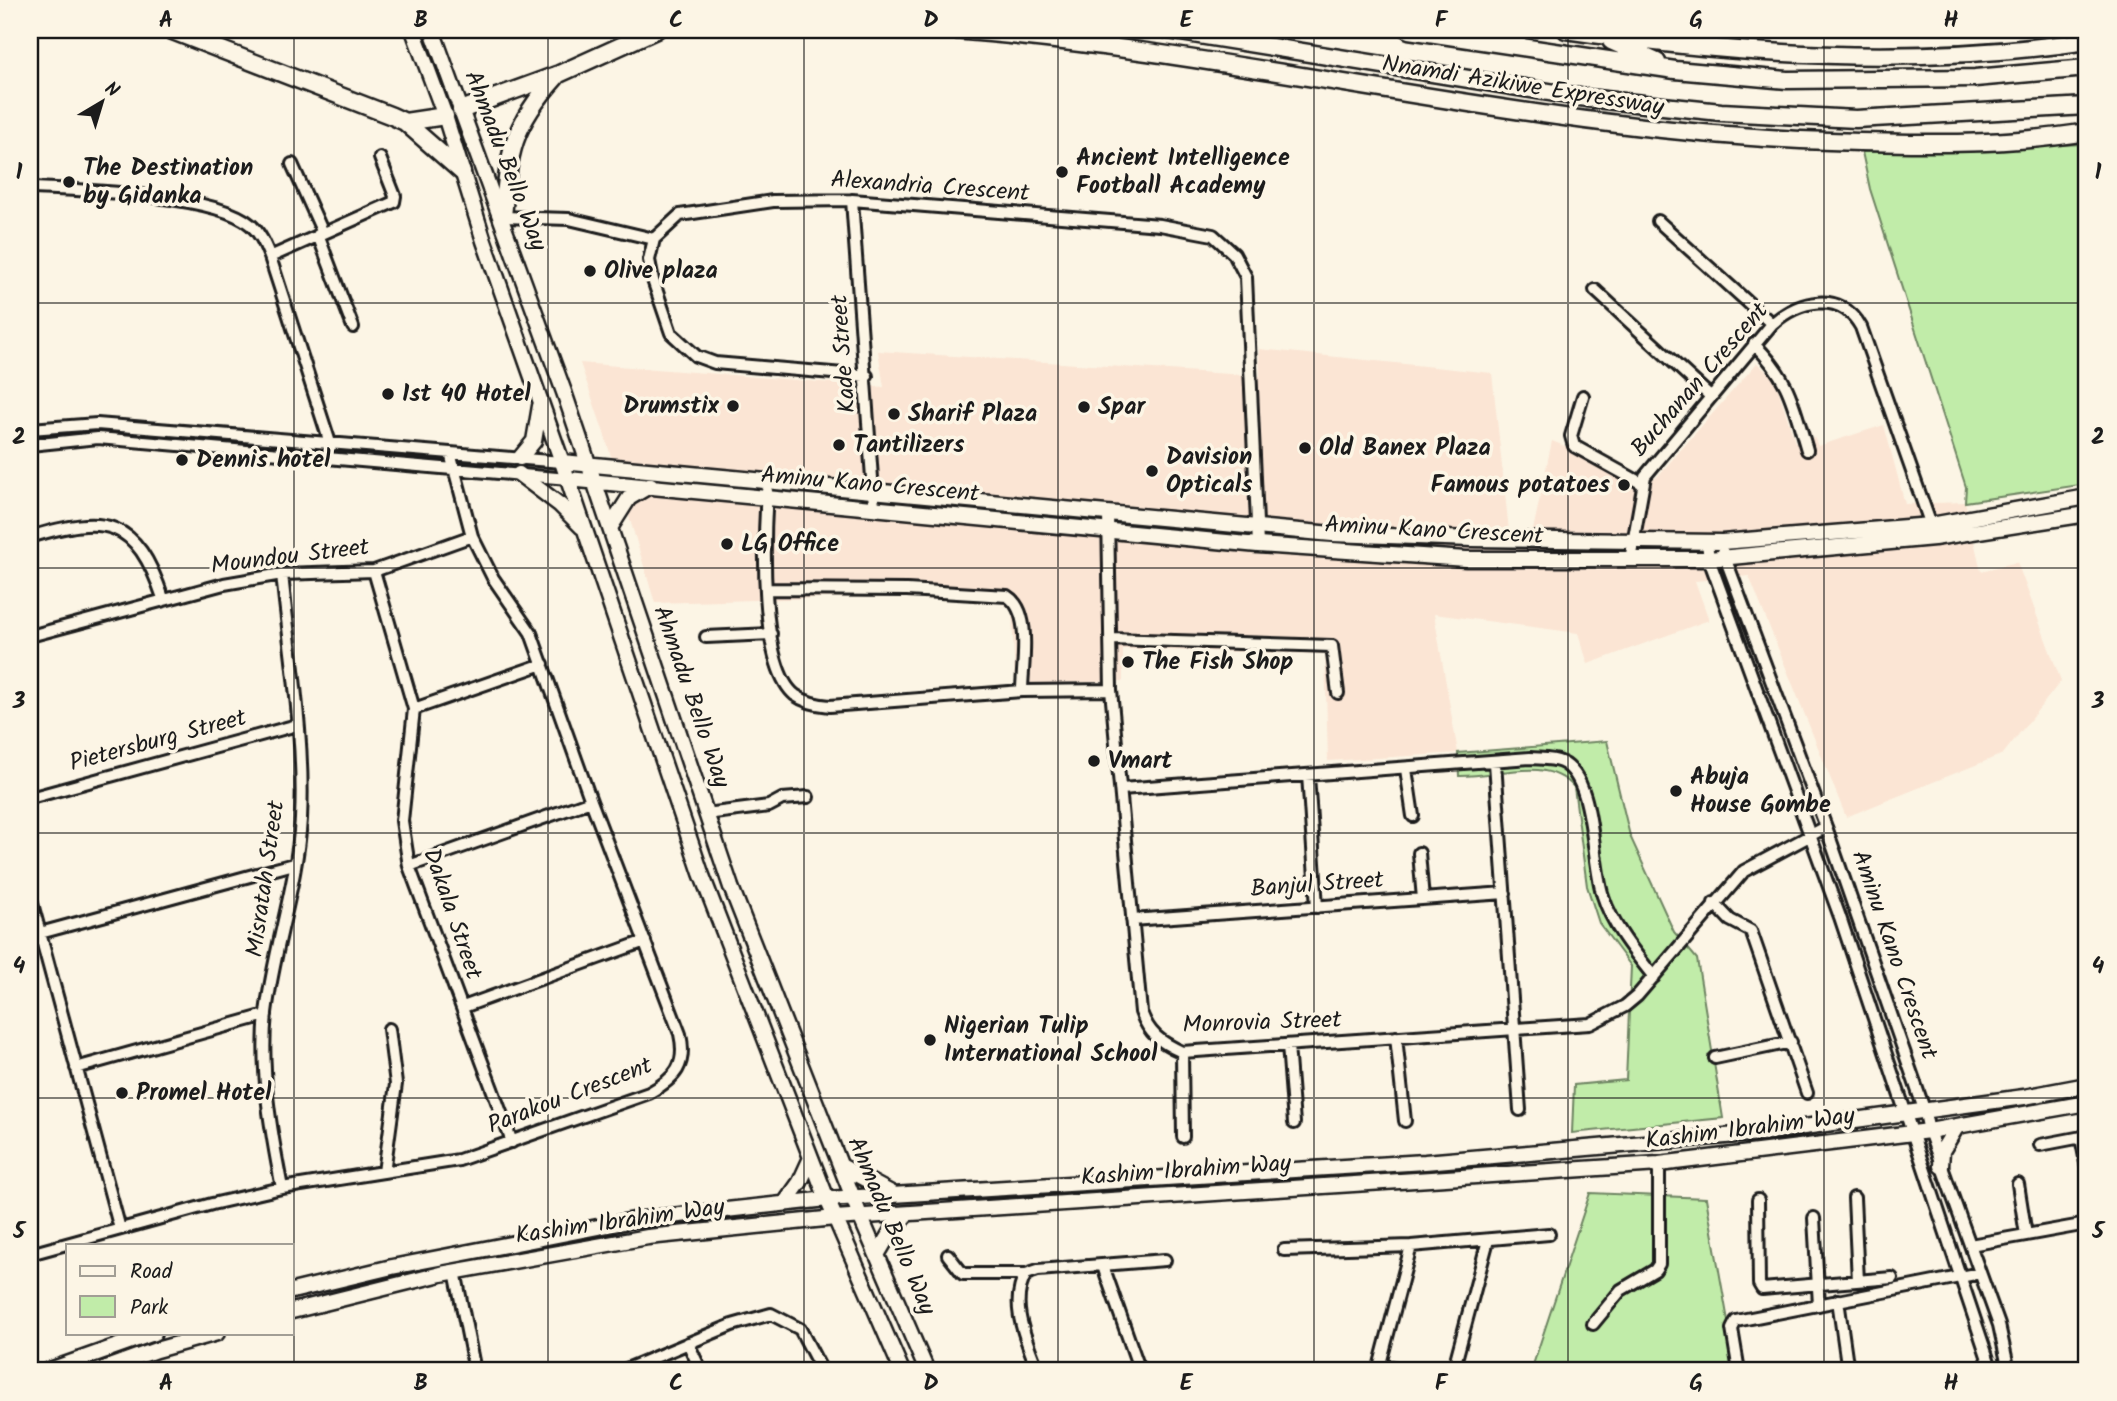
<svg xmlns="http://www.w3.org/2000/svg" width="2117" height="1401" viewBox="0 0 2117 1401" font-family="Kalam,sans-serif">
<rect width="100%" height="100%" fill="#fcf5e5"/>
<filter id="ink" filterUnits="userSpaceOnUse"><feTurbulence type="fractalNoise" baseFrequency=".0143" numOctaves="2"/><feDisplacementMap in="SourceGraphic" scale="14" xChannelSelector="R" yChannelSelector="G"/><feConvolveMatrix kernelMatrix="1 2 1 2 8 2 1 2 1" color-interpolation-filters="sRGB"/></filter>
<g filter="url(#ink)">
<!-- built -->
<path fill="#fbe5d4" d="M 1259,349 L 1492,373 L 1509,531 L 1533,530 L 1552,441 L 1634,474 L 1632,488 L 1657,477 L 1757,363 L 1775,379 L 1795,442 L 1814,437 L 1818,446 L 1884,425 L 1905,504 L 1965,502 L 1981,571 L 2017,562 L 2061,681 L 2003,754 L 1846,817 L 1749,576 L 1695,581 L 1709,620 L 1588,664 L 1578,633 L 1434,614 L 1458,753 L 1328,761 L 1325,654 L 1123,649 L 1123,681 L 1015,684 L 1012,610 L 1000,601 L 887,596 L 655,603 L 604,433 L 580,363 L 884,387 L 878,351 L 1260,376 Z"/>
<!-- green -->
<path fill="#c1eca9" stroke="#6e8462" stroke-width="2" d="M 2087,144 L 2087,352 L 2081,401 L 2087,407 L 2087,484 L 1965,502 L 1966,487 L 1870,189 L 1862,152 Z
M 1607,741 L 1630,836 L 1674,932 L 1697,959 L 1723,1118 L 1572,1133 L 1574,1085 L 1626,1080 L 1631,966 L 1599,923 L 1587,886 L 1574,787 C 1545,755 1498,777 1459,776 L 1458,753 Z
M 1590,1193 L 1706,1198 L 1737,1371 L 1531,1371 Z"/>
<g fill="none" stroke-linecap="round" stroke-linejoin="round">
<!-- minor casing -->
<g stroke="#1c1c1c" stroke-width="16">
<path id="minor" d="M 292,164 L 323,233
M 30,188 C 77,190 217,194 251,225 C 261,234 265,245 270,257 L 331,446
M 852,200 L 874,506
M 503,217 L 569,219 L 654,239
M 1658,221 L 1772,324
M 318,235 L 353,327
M 270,257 L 394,202 L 395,196 L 380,158
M 1595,290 L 1709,395
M 1754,344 C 1790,379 1793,404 1807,450
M 867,376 L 715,363 L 696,356 L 671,333 L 653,280 L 649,260 L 654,239 L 680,215 L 773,201 L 852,200 L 1160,225 L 1213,235 L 1234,254 L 1246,277 L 1258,545
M 1583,396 L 1571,436 L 1574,446 L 1641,483
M 30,429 L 97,424 L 562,462
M 30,445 L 98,438 L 568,479
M 767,491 C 764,536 759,666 795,695 C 806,703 818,705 830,706 L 1022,691 L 1111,690
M 1108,513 L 1111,690 L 1141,1012 C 1149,1034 1160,1042 1182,1052 L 1590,1024 L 1625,1006 L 1637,996 L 1744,871 L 1826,827
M 30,537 C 106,514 136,518 163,598
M 1707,543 L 1709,559 L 1840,917 L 1992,1371
M 1723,552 L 1826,827 L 1924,1109 L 1929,1131 L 1999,1325 L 2009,1371
M 1630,560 L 1645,476 L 1772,324 C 1798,301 1840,289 1861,327 L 1933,531
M 374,571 L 414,709 L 402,821 L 409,866 L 512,1142
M 766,589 L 907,590 L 1007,596 C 1033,612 1022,664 1022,691
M 30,636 L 224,584 L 282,574 L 374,571 L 472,536
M 706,637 L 771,634
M 1110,639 L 1332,646 L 1338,693
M 414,709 L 543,664
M 1495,763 L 1520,1110
M 1406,769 L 1413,816
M 1308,775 L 1317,907
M 1121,789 L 1530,758 C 1540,759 1552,758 1561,762 C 1596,777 1591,862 1603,896 C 1612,925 1635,953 1654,977
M 30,798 L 297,725
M 706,814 L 769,806 L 782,799 L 808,797
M 1419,853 L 1423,899
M 409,866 L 591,801
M 30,896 L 120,1229
M 1714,903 L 1730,920 L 1751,931 L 1807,1093
M 1132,920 L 1505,893
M 40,933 L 294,864
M 463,1007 L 645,941
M 1396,1037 L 1405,1121
M 1288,1045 L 1294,1123
M 1182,1052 L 1183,1137
M 1715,1058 L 1791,1042
M 76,1068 L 266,1015
M 2081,1137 L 2087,1168
M 2040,1145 L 2087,1136
M 384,1172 L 396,1084 L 389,1029
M 2018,1184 L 2026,1235
M 282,1188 C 271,1132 260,1070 266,1013 C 274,948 297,884 301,819 C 305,738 290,654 282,574
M 1854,1198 L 1858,1281
M 1758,1200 L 1759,1284 L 1762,1289 L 1892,1278
M 1814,1218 L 1819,1305
M 1970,1245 L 2087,1224
M 1284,1250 L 1411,1246 L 1549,1234
M 30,1254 L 212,1204 L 282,1188 L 459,1160 L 649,1093 C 676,1078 687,1065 680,1034 L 591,801 L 531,633 L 493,578 L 472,536 L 450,453
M 948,1255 L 963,1274 L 1026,1274
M 1103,1266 L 1140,1371
M 455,1271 L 475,1371
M 1838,1300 L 1848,1371
M 1593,1324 L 1621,1290 L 1655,1270 L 1659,1264 L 1659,1164
M 688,1343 L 701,1371
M 622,1371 L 732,1325 L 771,1314 L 800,1329 L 822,1371
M 1038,1371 C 1027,1341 1008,1304 1026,1274 L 1038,1270 L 1165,1260
M 1407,1371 L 1380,1364 L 1411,1246
M 1453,1371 L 1488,1240
M 1739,1371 L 1732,1329 L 1736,1321 L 1980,1273"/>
</g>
<!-- major casing -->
<g stroke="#1c1c1c" stroke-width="19">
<path id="major" d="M 413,30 L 445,116 L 484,241 L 562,462 L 701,873 L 827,1199 L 902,1371
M 432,30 L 564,392 L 731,887 L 861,1218 L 927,1371
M 520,458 L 534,441 L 540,406
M 562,462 L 1332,534 L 1472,539 L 1722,542 L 1931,525 L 2087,497
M 519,474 L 560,505 L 582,527
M 568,479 L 1258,545 L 1466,559 L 1709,559 L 1934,538 L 2087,514
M 610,528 L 629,498 L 651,485
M 841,1166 L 893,1194
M 1941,1166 L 1942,1151 L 1957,1126
M 785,1203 L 800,1182 L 811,1158
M 877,1255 L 893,1228 L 906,1215
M 292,1291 L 392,1267 L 634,1220 L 827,1199 L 1425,1162 L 1760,1133 L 2024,1097 L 2087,1085
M 292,1311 L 441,1274 L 648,1237 L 835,1218 L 1659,1164 L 1929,1131 L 2087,1103
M 47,1371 L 154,1333
M 98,1371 L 156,1350 L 217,1333"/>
</g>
<!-- highway casing -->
<g stroke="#1c1c1c" stroke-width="21">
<path id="highway" d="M 170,30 L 392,116 L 405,122 L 462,172
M 954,30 C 1248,53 1535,132 1830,141 C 1916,144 2002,146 2087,132
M 1168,30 L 1586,98 L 1721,112 L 1856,119 L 2087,106
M 1409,30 L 1675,70 L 1787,80 L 1975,78 L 2087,68
M 1566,30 C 1737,56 1915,67 2087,41
M 1611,41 L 1657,62
M 461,110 L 559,74 L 656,30
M 405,122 L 445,116
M 503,217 C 509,152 511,127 556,77"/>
</g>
<!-- minor -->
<use href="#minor" stroke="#fcf5e5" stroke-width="10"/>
<!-- major -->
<use href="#major" stroke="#fcf5e5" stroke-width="14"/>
<!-- highway -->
<use href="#highway" stroke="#fcf5e5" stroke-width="16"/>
</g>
</g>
<!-- grid -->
<path fill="none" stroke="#1c1c1c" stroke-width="2" stroke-opacity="0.55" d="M 294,30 L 294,1371M 548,30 L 548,1371M 804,30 L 804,1371M 1058,30 L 1058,1371M 1314,30 L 1314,1371M 1568,30 L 1568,1371M 1824,30 L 1824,1371M 30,303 L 2087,303M 30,568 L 2087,568M 30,833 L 2087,833M 30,1098 L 2087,1098"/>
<!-- markers -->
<g fill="#1c1c1c" stroke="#fcf5e5" stroke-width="2.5">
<circle cx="1062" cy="172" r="7"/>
<circle cx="69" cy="182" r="7"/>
<circle cx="590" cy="271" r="7"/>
<circle cx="388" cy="394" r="7"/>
<circle cx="733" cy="406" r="7"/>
<circle cx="1084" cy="407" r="7"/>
<circle cx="894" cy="414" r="7"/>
<circle cx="839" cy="445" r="7"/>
<circle cx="1305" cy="448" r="7"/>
<circle cx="182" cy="460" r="7"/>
<circle cx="1152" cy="471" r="7"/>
<circle cx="1624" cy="485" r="7"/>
<circle cx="727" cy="544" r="7"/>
<circle cx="1128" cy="662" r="7"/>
<circle cx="1094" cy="761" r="7"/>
<circle cx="1676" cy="791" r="7"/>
<circle cx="930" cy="1040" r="7"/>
<circle cx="122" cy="1093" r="7"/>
</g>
<g text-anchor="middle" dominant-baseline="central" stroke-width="7" stroke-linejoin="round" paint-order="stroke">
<!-- street labels -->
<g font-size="24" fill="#1c1c1c" stroke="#fcf5e5">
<text transform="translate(1523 86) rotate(9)">Nnamdi Azikiwe Expressway</text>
<text transform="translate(505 161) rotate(69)">Ahmadu Bello Way</text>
<text transform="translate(930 187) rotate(4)">Alexandria Crescent</text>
<text transform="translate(844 354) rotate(-94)">Kade Street</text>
<text transform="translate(1700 380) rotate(-49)">Buchanan Crescent</text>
<text transform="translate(870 485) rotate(5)">Aminu Kano Crescent</text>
<text transform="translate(1434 531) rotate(3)">Aminu Kano Crescent</text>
<text transform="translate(290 557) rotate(-7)">Moundou Street</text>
<text transform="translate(691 697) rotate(71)">Ahmadu Bello Way</text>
<text transform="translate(158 741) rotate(-15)">Pietersburg Street</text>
<text transform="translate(266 879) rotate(-82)">Misratah Street</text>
<text transform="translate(1317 885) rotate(-4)">Banjul Street</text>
<text transform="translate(452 914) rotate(71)">Dakala Street</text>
<text transform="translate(1894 955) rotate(71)">Aminu Kano Crescent</text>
<text transform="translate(1262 1023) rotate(-2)">Monrovia Street</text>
<text transform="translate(570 1096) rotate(-21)">Parakou Crescent</text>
<text transform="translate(1750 1129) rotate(-7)">Kashim Ibrahim Way</text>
<text transform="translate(1186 1171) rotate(-4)">Kashim Ibrahim Way</text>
<text transform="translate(620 1222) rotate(-8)">Kashim Ibrahim Way</text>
<text transform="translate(891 1226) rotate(67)">Ahmadu Bello Way</text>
</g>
<!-- poi labels -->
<g font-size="24" font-weight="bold" fill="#1c1c1c" stroke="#fcf5e5" text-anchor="start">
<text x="1076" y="158">Ancient Intelligence<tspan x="1076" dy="28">Football Academy</tspan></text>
<text x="83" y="168">The Destination<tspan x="83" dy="28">by Gidanka</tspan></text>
<text x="604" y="271">Olive plaza</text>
<text x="402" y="394">1st 40 Hotel</text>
<text x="719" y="406" text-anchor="end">Drumstix</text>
<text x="1098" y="407">Spar</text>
<text x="908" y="414">Sharif Plaza</text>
<text x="853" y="445">Tantilizers</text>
<text x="1319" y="448">Old Banex Plaza</text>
<text x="1166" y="457">Davision<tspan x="1166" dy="28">Opticals</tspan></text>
<text x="196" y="460">Dennis hotel</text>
<text x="1610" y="485" text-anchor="end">Famous potatoes</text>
<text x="741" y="544">LG Office</text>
<text x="1142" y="662">The Fish Shop</text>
<text x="1108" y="761">Vmart</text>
<text x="1690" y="777">Abuja<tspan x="1690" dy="28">House Gombe</tspan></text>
<text x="944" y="1026">Nigerian Tulip<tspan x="944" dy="28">International School</tspan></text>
<text x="136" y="1093">Promel Hotel</text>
</g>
</g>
<!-- margin -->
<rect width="2117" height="1401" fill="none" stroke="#fcf5e5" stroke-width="77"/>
<!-- legend -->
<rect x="66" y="1244" width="228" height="91" fill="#fcf5e5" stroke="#a29e95" stroke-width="2"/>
<rect x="80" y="1266" width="35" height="10" fill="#fcf5e5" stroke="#a29e95" stroke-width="2"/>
<text x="130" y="1278" font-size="21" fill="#1c1c1c">Road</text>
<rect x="80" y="1296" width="35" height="21" fill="#c1eca9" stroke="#a29e95" stroke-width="2"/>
<text x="130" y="1314" font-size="21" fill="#1c1c1c">Park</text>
<!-- north arrow -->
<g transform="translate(102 102) rotate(38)" stroke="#fcf5e5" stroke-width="5" paint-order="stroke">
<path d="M0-5L12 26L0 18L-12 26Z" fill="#1c1c1c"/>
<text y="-10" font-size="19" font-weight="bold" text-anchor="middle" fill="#1c1c1c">N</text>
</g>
<rect x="38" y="38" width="2040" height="1324" fill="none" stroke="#1c1c1c" stroke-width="2.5"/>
<g font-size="23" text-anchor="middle" font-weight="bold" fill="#1c1c1c">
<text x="166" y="27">A</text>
<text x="421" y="27">B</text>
<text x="676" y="27">C</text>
<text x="931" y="27">D</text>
<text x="1186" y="27">E</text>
<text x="1441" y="27">F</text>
<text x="1696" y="27">G</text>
<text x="1951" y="27">H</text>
<text x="19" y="179">1</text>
<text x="2098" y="179">1</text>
<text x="19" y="444">2</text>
<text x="2098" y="444">2</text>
<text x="19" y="708">3</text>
<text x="2098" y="708">3</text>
<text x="19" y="973">4</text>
<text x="2098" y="973">4</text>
<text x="19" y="1238">5</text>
<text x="2098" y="1238">5</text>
<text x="166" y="1390">A</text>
<text x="421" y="1390">B</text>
<text x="676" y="1390">C</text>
<text x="931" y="1390">D</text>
<text x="1186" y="1390">E</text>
<text x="1441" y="1390">F</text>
<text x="1696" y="1390">G</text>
<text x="1951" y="1390">H</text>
</g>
</svg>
